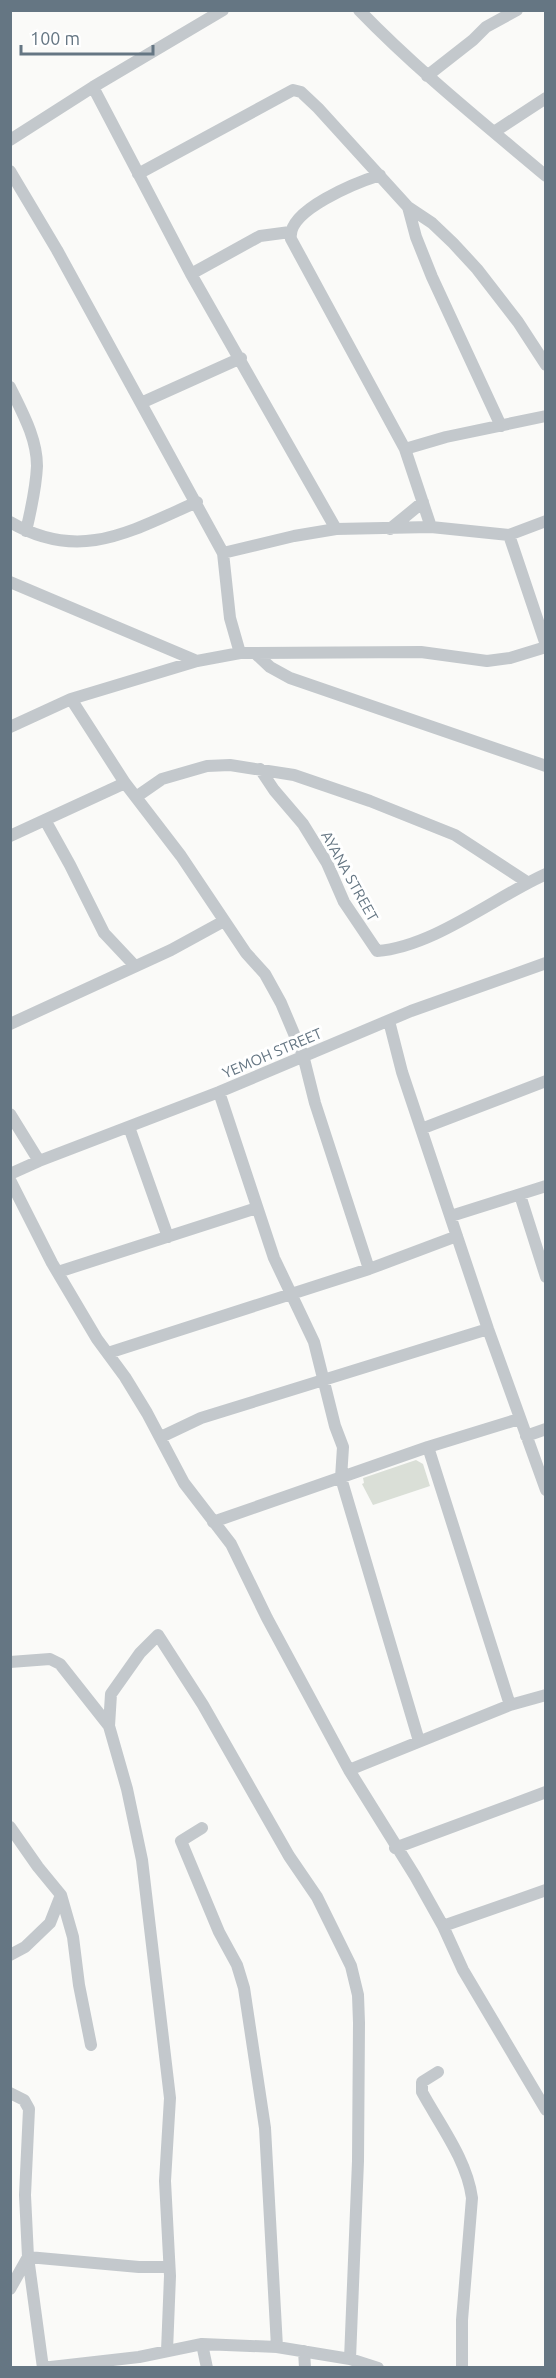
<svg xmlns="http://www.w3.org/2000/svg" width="556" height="2378" viewBox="0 0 556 2378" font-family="Ubuntu,sans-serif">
<rect width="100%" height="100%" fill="#fafaf8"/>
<!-- green -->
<path fill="#dadfd7" d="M 416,1460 L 423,1464 L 430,1486 L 373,1505 L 362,1484 L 364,1483 L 363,1478 Z"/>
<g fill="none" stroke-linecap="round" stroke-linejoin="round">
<!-- minor -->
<path stroke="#c3c8cc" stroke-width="12" d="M 359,10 C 417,70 482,122 546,176
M 427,76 L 473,40 L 486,27 L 517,10
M 93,87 L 191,274 L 336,529
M 494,132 L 546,98
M 10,140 L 93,87 L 223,10
M 10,171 L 57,250 L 223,553 L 230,618 L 240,653
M 138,174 L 293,90 L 301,92 L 318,108 L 408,207 L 432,223 L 453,243 L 477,269 L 518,322 L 546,365
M 380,175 C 358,182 286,210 291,239 L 405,449 L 431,527
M 408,207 L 416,237 L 432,277 L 501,426
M 191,274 L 260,236 L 290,232
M 10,387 C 22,412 37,438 37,466 C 36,488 31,510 26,531
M 141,403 L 241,358
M 405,449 L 446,437 L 546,416
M 10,522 C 80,563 131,531 197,502
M 390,529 L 423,502
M 509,535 L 546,521
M 223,553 L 294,536 L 336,529 L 431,527 L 509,535 L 546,645
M 10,582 L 197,661
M 255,653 L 270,667 L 290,678 L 546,766
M 71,699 L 125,783 L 181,856 L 246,953 L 265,974 L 281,1003 L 303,1055 L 315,1103 L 369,1269
M 10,727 L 71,699 L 197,661 L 240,653 L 421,652 L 487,661 L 510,658 L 546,647
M 260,769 L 274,790 L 303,824 L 327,863 L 344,902 L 377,951 C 433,947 495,897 546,874
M 136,797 L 162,779 L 207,766 L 230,765 L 294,775 L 370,801 L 455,835 L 527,882
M 45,820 L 70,865 L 104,933 L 135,966
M 10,836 L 125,783
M 389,1021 L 402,1072 L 488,1329 L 546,1490
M 10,1024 L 171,950 L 224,921
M 219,1092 L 274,1258 L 314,1342 L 335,1426 L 343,1447 L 341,1478 L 419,1741
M 10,1114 L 39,1161
M 129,1127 L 168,1237
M 421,1129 L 546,1081
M 10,1174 L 39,1161 L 219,1092 L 411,1011 L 546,963
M 10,1180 L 52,1263 L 97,1339 L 125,1377 L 147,1413 L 184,1483 L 231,1544 L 267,1618 L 349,1770 L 415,1876 L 443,1926 L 463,1970 L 546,2110
M 520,1195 L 546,1277
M 451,1216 L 546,1186
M 58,1272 L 257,1208
M 108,1353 L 369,1269 L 457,1236
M 526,1436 L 546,1429
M 161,1437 L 201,1418 L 488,1329
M 428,1447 L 510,1705
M 213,1522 L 428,1447 L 519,1419
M 10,1662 L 50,1659 L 60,1664 L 109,1726
M 349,1770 L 510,1705 L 546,1695
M 10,1827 L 38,1867 L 61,1895 L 73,1937 L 79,1985 L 91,2045
M 202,1828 L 181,1841 L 219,1932 L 237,1965 L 244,1988 L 265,2128 L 277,2347
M 395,1848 L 546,1792
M 443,1926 L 546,1890
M 10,1955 L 25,1947 L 50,1923 L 61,1895
M 438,2072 L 422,2082 L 422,2092 C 440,2125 467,2160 472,2198 L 462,2320 L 462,2368
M 10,2093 L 24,2100 L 29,2109 L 25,2195 L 28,2257 L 43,2368
M 10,2289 L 28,2257 L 139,2267 L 169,2267
M 202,2344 L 207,2368
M 167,2351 L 170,2276 L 165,2181 L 170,2098 L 142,1860 L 127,1789 L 109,1726 L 111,1694 L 140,1653 L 158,1635 L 203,1705 L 289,1856 L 317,1897 L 351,1966 L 358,1995 L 359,2023 L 358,2161 L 350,2359
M 304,2351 L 305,2368
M 42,2368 L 139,2357 L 202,2344 L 277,2347 L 350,2359 L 378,2368"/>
</g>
<g text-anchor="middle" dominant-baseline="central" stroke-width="6" stroke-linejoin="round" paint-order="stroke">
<!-- street labels -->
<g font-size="15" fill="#657683" stroke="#fff">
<text transform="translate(350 876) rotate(61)">AYANA STREET</text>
<text transform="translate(272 1053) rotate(-23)">YEMOH STREET</text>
</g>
</g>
<!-- border -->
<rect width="556" height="2378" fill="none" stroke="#657683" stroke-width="24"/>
<!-- scale -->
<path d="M21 45v9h132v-9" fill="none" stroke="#657683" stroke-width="3"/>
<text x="30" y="45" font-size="18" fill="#657683" stroke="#ffffff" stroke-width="4.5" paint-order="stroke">100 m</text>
</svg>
